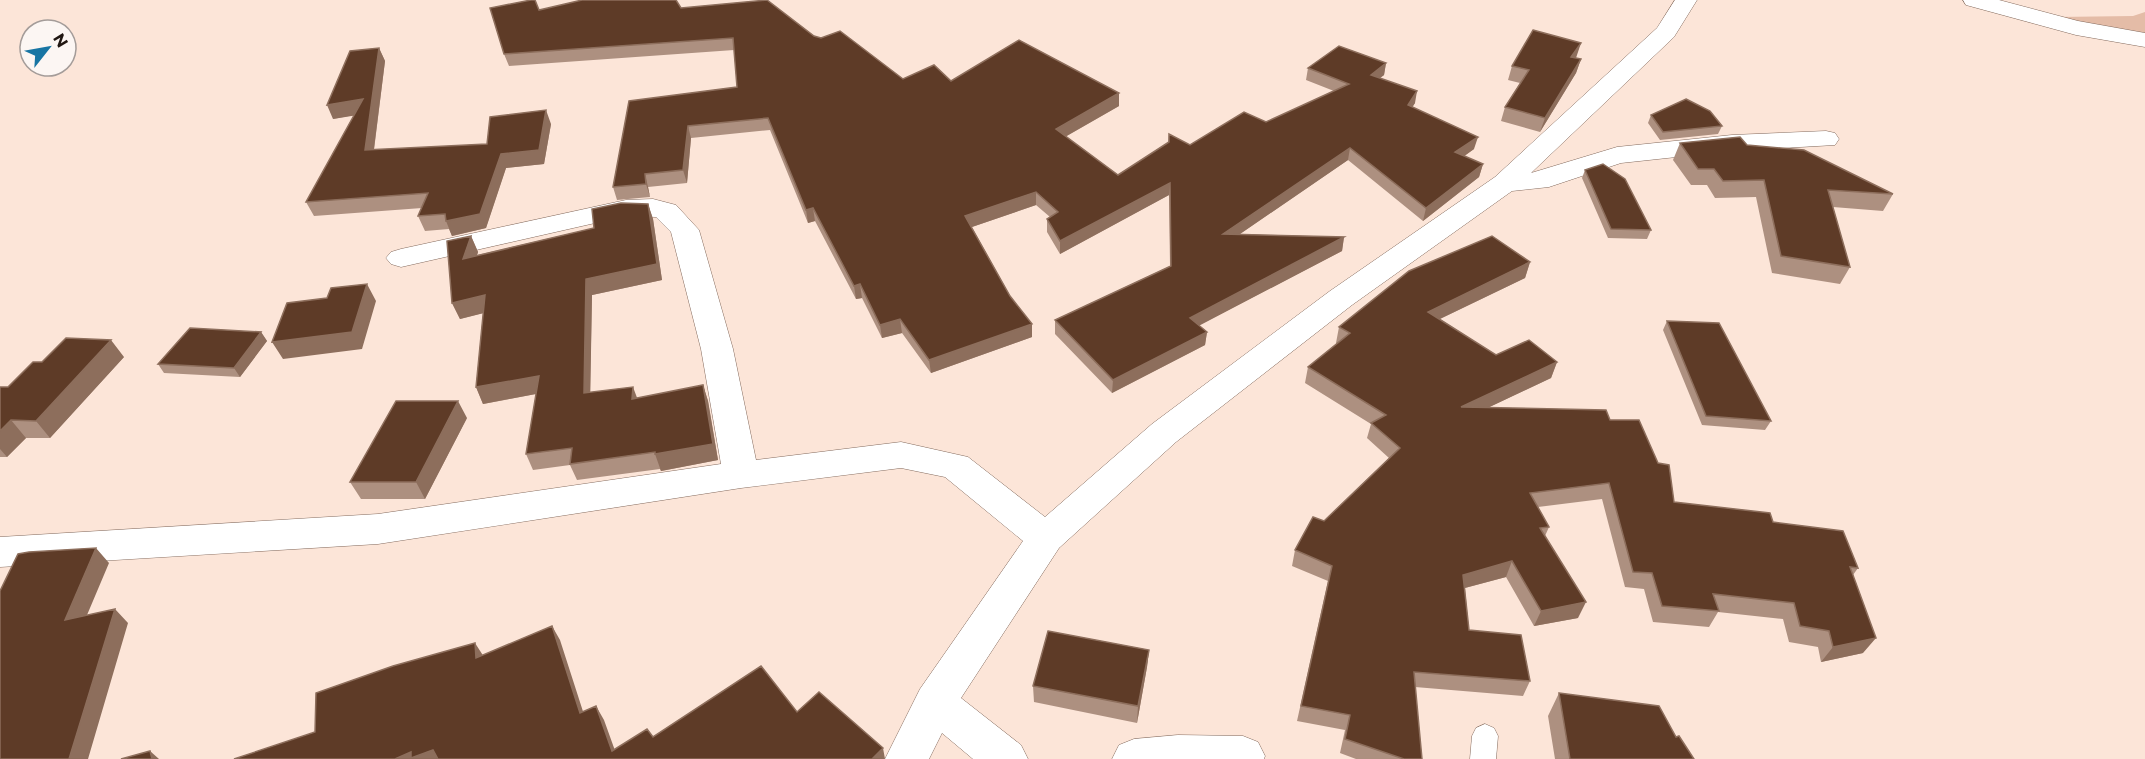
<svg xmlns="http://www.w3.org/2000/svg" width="2145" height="759" viewBox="0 0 2145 759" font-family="Montserrat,sans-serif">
<rect width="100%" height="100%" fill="#fce5d8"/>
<!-- green -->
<path fill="#e4bca7" d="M 2145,12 L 2145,35 L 2057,17 L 2133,16 Z"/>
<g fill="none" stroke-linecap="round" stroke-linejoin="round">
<!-- service casing -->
<g stroke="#846b5e" stroke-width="1">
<path id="service" d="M 1485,724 L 1494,728 L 1498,736 L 1496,759 L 1470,759 L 1472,736 L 1476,728 Z"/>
</g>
<!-- minor casing -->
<g stroke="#846b5e" stroke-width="1">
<path id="minor" d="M 1675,0 L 1697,0 L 1674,37 L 1531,173 L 1617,147 L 1732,135 L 1826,131 L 1835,133 L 1839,139 L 1835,145 L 1732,151 L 1621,163 L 1549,187 L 1512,191 L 1352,305 L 1176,442 L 1059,548 L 961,698 L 1021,745 L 1028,759 L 973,759 L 942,733 L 929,759 L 885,759 L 920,689 L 1023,541 L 945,477 L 901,468 L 741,488 L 378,544 L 0,567 L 0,537 L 378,514 L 721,464 L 701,349 L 671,232 L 656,217 L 626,216 L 401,267 L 391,264 L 386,258 L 391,252 L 401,249 L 626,200 L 653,199 L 676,205 L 699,230 L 733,349 L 756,460 L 901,442 L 968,457 L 1045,517 L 1152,424 L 1330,291 L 1495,177 L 1657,28 Z
M 1963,0 L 1999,0 L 2078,21 L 2145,33 L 2145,47 L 2076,35 L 1966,5 Z
M 1178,735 L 1243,736 L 1258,742 L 1265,756 L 1264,759 L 1112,759 L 1119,745 L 1134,739 Z"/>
</g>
<!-- service -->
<use href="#service" fill="#fff" fill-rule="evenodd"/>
<!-- minor -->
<use href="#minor" fill="#fff" fill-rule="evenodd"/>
</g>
<!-- wall -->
<path fill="#ad9080" d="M 681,8 L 814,36 L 903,79 L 951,81 L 1119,106 L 1065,137 L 1118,175 L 1168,143 L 1169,134 L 1190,145 L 1266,122 L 1334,91 L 1306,80 L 1308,68 L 1386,63 L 1384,75 L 1380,78 L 1415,103 L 1412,107 L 1474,149 L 1464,156 L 1483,164 L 1479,177 L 1423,221 L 1348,160 L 1240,234 L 1344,237 L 1342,251 L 1199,325 L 1207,332 L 1205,345 L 1112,393 L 1055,334 L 1055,320 L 1170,266 L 1169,195 L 1060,254 L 1047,232 L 1047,219 L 1050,217 L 1036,205 L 972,227 L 1010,296 L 1032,324 L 1032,337 L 931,373 L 902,333 L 882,338 L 862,298 L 856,299 L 815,221 L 808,223 L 770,130 L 691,138 L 687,183 L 648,187 L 650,197 L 617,200 L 613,187 L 629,101 L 737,87 L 734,50 L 509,66 L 504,54 Z
M 379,48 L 385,61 L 374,150 L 487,144 L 551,124 L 544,164 L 506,168 L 486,228 L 452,236 L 449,229 L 425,231 L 418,216 L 422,208 L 314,216 L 306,202 L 354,115 L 333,119 Z
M 1576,58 L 1581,59 L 1576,73 L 1540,132 L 1501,121 L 1505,107 L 1520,83 L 1508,80 L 1512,66 Z
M 1651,115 L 1722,126 L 1718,134 L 1660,140 L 1648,123 Z
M 1680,143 L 1747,145 L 1893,194 L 1883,211 L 1833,207 L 1850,267 L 1840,284 L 1772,273 L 1756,197 L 1715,198 L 1707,185 L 1691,185 L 1673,160 Z
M 1585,170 L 1651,230 L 1647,239 L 1608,238 L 1582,178 Z
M 648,204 L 653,219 L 662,280 L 592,295 L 590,392 L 637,398 L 703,385 L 708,401 L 718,460 L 661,471 L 660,469 L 577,480 L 570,465 L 533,470 L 526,454 L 536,394 L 483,404 L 476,387 L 483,313 L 460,319 L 452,303 L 471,236 L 478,252 L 477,255 L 594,228 Z
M 1530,262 L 1525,278 L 1440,319 L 1496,355 L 1557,362 L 1551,378 L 1489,407 L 1610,420 L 1674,502 L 1773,522 L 1858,568 L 1853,575 L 1863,653 L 1821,662 L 1818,647 L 1789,642 L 1783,619 L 1718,612 L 1709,627 L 1653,622 L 1644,589 L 1625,587 L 1602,499 L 1538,507 L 1549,527 L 1545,536 L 1578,618 L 1534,626 L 1506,577 L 1465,588 L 1469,630 L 1530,681 L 1523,696 L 1415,687 L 1422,759 L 1356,759 L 1340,753 L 1345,730 L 1297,721 L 1328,581 L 1292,566 L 1295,550 L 1389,458 L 1367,438 L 1371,424 L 1305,383 L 1308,367 L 1337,344 L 1336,343 L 1339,327 Z
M 1667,321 L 1771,421 L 1765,430 L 1702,425 L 1663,330 Z
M 261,332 L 267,341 L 240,377 L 164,373 L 158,364 Z
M 124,357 L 50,438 L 26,438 L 7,457 L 0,457 L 0,387 L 8,387 L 42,362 Z
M 467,418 L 425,499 L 361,499 L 350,482 Z
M 1149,650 L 1147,667 L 1137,723 L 1034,702 L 1033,686 Z
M 1559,693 L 1676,737 L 1694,759 L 1555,759 L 1548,716 Z"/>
<!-- shaded-wall -->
<path fill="#8d6e5c" d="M 1581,43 L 1576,58 L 1571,57 Z
M 379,48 L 385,61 L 372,164 L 365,150 Z
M 1581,59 L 1576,73 L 1540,132 L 1545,118 Z
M 1386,63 L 1384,75 L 1368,87 L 1371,75 Z
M 1417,91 L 1415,103 L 1406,117 L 1408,105 Z
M 1119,93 L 1119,106 L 1056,142 L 1056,129 Z
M 363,99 L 370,113 L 333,119 L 327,105 Z
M 546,110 L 551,124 L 544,164 L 506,168 L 486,228 L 452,236 L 446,221 L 501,154 Z
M 688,126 L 691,138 L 687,183 L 683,170 Z
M 1478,137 L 1474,149 L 1452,165 L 1455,152 Z
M 1350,148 L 1348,160 L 1221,247 L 1223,234 Z
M 1483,164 L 1479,177 L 1423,221 L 1426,208 Z
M 645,174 L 648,187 L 650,197 L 646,184 Z
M 1170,183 L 1169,195 L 1060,254 L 1060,241 Z
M 1036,192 L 1036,205 L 966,229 L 965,216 Z
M 648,204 L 653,219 L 662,280 L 592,295 L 590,409 L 584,393 L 586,279 Z
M 813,208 L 815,221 L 808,223 L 806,210 Z
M 471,236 L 478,252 L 471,274 L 463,259 Z
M 1344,237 L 1342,251 L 1189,331 L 1190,318 Z
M 1530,262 L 1525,278 L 1423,327 L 1428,312 Z
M 367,284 L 376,301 L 362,349 L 283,359 L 272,342 Z
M 860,284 L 862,298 L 856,299 L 854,286 Z
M 485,295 L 492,311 L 460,319 L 452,303 Z
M 900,319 L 902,333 L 882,338 L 880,325 Z
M 1032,324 L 1032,337 L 931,373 L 929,360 Z
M 261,332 L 267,341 L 240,377 L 234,368 Z
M 1207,332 L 1205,345 L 1112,393 L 1113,380 Z
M 111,340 L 124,357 L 50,438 L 36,421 Z
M 1557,362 L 1551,378 L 1456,423 L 1461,407 Z
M 539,376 L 546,392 L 483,404 L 476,387 Z
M 703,385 L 708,401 L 718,460 L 661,471 L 655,454 Z
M 633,387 L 639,403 L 632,399 Z
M 458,401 L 467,418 L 425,499 L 416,482 Z
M 11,420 L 26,438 L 7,457 L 0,449 L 0,431 Z
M 96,548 L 109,563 L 79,634 L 65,620 Z
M 1512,561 L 1506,577 L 1457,590 L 1463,575 Z
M 1586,602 L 1578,618 L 1534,626 L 1541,611 Z
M 115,609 L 128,623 L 88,759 L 69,759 Z
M 552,626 L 560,640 L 588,727 L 580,713 Z
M 1876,638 L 1863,653 L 1821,662 L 1833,647 Z
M 475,643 L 484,657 L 476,658 Z
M 1149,650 L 1147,667 L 1137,723 L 1138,706 Z
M 596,706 L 604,720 L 618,759 L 612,751 Z
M 883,748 L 885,759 L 872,759 Z
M 433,750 L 440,759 L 395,759 L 411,752 Z
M 150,751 L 159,759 L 152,759 Z"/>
<!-- building -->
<path fill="#5e3b27" stroke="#8d6e5c" stroke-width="1.5" d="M 531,0 L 535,0 L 539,10 L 582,0 L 676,0 L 681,8 L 767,0 L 814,36 L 821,38 L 840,31 L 903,79 L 934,65 L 951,81 L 1019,40 L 1119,93 L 1056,129 L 1118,175 L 1169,142 L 1169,134 L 1190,145 L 1244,112 L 1266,122 L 1349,84 L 1308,68 L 1339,46 L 1386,63 L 1371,75 L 1417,91 L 1408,105 L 1478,137 L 1455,152 L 1483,164 L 1426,208 L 1350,148 L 1223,234 L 1344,237 L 1190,318 L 1207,332 L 1113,380 L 1055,320 L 1171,266 L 1170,183 L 1060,241 L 1047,219 L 1058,212 L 1036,192 L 965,216 L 1010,296 L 1032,324 L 929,360 L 900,319 L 880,325 L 860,284 L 854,286 L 813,208 L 806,210 L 768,118 L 688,126 L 683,170 L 645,174 L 646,184 L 613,187 L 629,101 L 737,87 L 733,38 L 504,54 L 490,8 Z
M 1533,30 L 1581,43 L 1571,57 L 1581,59 L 1545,118 L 1505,107 L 1529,70 L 1512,66 Z
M 379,48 L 365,150 L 487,144 L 490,117 L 546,110 L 539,150 L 501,154 L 480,214 L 446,221 L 445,214 L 418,216 L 428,193 L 306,202 L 363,99 L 327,105 L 350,51 Z
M 1686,99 L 1710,111 L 1722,126 L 1663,132 L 1651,115 Z
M 1740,137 L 1747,145 L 1804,150 L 1893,194 L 1828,190 L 1850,267 L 1781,256 L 1764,180 L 1723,181 L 1714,169 L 1698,169 L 1680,143 Z
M 1603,164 L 1625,179 L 1651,230 L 1611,229 L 1585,170 Z
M 621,203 L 648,204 L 657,264 L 586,279 L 584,393 L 633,387 L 632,399 L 703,385 L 713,444 L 655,454 L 655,452 L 570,464 L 572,448 L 526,454 L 539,376 L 476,387 L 485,295 L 452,303 L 447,241 L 471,236 L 463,259 L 594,228 L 592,209 Z
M 1492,236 L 1530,262 L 1428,312 L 1496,355 L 1529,340 L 1557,362 L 1461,407 L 1606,410 L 1610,420 L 1639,420 L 1658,463 L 1669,465 L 1674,502 L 1770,513 L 1773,522 L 1843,531 L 1858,568 L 1850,567 L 1876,638 L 1833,647 L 1829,631 L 1800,626 L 1794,603 L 1713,594 L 1719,611 L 1662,606 L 1652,573 L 1633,572 L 1609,483 L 1530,493 L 1549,527 L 1540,528 L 1586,602 L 1541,611 L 1512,561 L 1463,575 L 1469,630 L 1521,635 L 1530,681 L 1414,672 L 1422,759 L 1404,759 L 1345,739 L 1350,715 L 1301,706 L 1332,566 L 1295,550 L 1313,517 L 1324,521 L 1400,448 L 1371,423 L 1386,415 L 1308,367 L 1350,333 L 1339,327 L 1409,271 Z
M 367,284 L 352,332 L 272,342 L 287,303 L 327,298 L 331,288 Z
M 1667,321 L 1719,323 L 1771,421 L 1706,416 Z
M 190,328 L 261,332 L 234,368 L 158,364 Z
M 66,338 L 111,340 L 36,421 L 11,420 L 0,431 L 0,387 L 8,387 L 33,362 L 42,362 Z
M 396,401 L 458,401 L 416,482 L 350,482 Z
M 96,548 L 65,620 L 115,609 L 69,759 L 0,759 L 0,591 L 18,554 L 29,552 Z
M 552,626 L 580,713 L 596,706 L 612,751 L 647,729 L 653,737 L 761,666 L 797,712 L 819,692 L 883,748 L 872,759 L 438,759 L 433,750 L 411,758 L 411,752 L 395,759 L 234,759 L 315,732 L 316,693 L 393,666 L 475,643 L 476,658 Z
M 1048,631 L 1149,650 L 1138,706 L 1033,686 Z
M 1559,693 L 1659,706 L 1676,737 L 1679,736 L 1694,759 L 1570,759 Z
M 150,751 L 152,759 L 121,759 Z"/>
<!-- north arrow -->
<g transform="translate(48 48) rotate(59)"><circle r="28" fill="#fcf6f3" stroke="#a49c99" stroke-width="1.5"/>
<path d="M0-4.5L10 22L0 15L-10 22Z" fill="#1875a3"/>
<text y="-9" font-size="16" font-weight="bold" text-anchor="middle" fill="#201611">N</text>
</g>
</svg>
